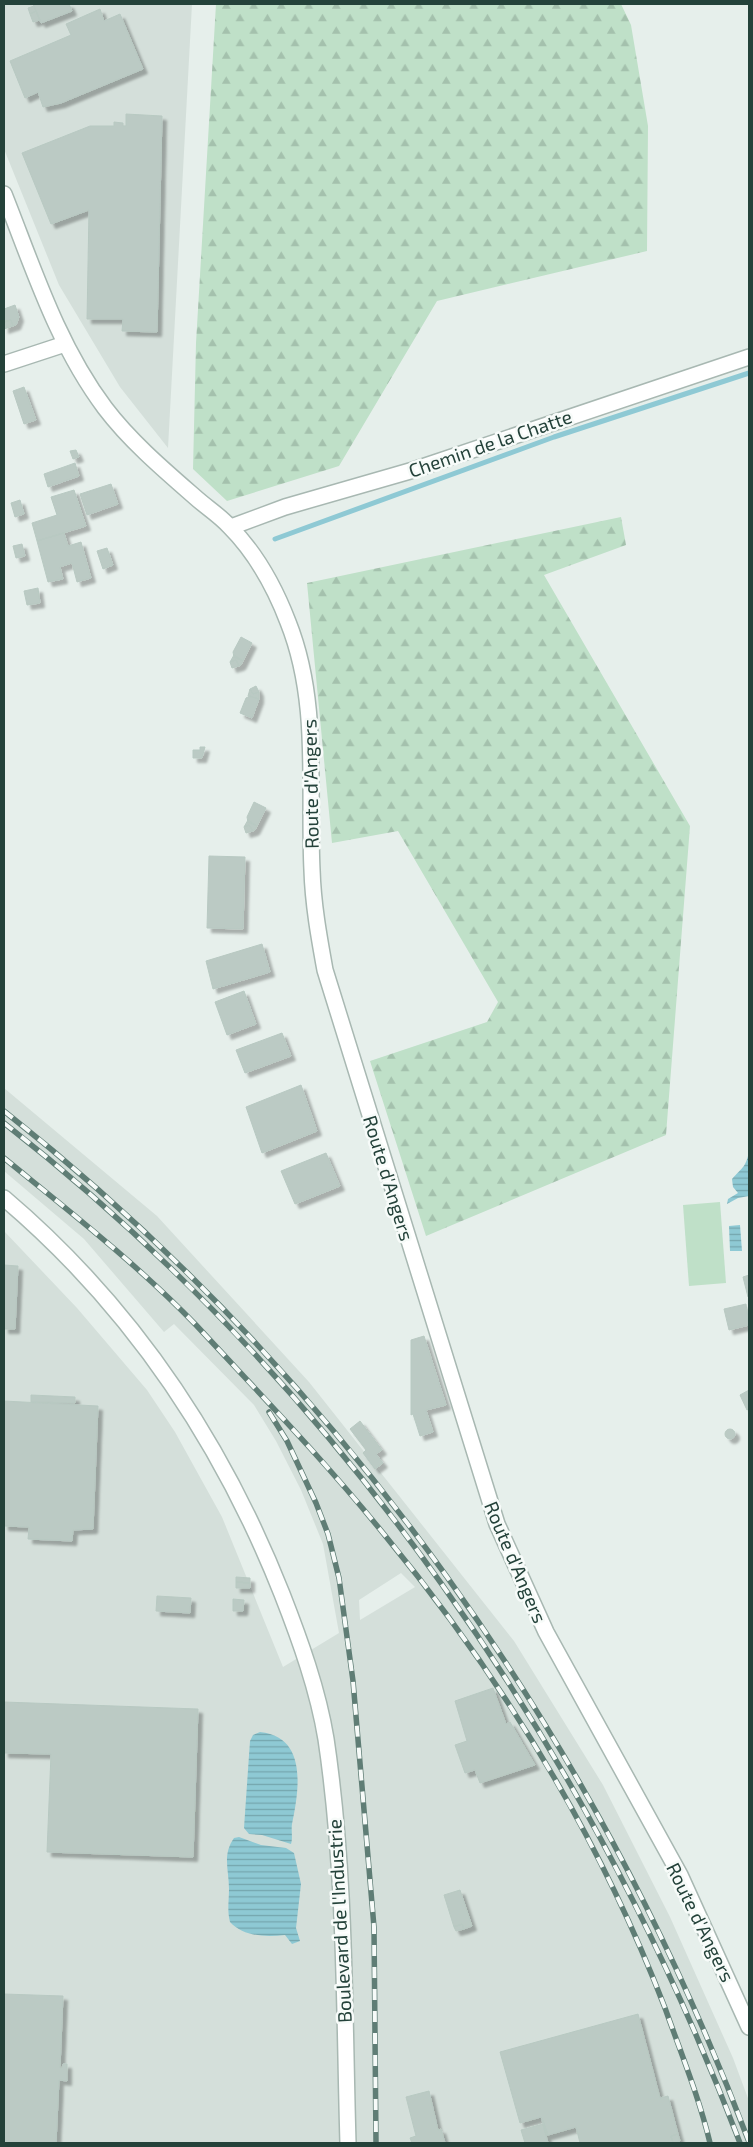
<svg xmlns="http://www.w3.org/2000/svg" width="753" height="2147" viewBox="0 0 753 2147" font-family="'Exo 2',sans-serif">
<defs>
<pattern id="forest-firs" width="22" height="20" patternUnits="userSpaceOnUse" patternTransform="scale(1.25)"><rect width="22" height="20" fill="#bfe0c8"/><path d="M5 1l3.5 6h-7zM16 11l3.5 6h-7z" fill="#a4c1ad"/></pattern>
<pattern id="water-rules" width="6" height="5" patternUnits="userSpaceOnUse" patternTransform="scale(1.25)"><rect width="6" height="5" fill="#8ec9d4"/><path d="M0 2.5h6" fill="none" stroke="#74a5ad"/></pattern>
<filter id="shadow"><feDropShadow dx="4.5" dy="4.5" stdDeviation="1" flood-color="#0004"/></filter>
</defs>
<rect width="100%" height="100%" fill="#e6efeb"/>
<!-- built -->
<path fill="#d4dfda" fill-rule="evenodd" d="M 4,4 L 192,4 L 168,448 L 120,387 L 59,285 L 4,149 Z
M 4,1088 L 157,1216 L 309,1382 L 514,1641 L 603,1785 L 670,1917 L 733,2058 L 749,2101 L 749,2143 L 4,2143 L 4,1231 L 77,1308 L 147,1390 L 175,1432 L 222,1517 L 283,1667 L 339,1633 L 323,1544 L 301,1490 L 276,1441 L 254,1405 L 174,1324 L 164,1332 L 84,1239 L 4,1171 ZM 401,1573 L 415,1587 L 360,1620 L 359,1600 Z"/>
<!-- forest -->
<path fill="url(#forest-firs)" d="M 216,4 L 621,4 L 631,25 L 648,126 L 647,251 L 437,301 L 339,466 L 227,501 L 193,469 L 196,343 Z
M 621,517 L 626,545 L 544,575 L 690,826 L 666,1135 L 426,1236 L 370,1061 L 487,1022 L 498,1002 L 398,831 L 332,843 L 307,583 Z"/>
<!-- park -->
<path fill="#bfe0c8" d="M 720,1202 L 726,1283 L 689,1286 L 683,1205 Z"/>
<!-- water -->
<path fill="url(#water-rules)" d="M 749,1150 L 749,1196 L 738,1198 L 727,1204 L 728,1199 L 738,1193 L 733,1187 L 732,1179 C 742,1168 747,1166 749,1150 Z
M 740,1225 L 742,1251 L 730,1251 L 729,1226 Z
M 260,1732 C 308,1737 299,1790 292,1824 C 291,1831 293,1838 291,1844 L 262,1835 L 249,1834 L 244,1828 L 250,1741 L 253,1735 Z
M 239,1837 L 261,1845 L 286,1848 L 294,1853 L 301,1884 L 296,1928 L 300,1941 L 292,1944 L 285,1935 C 266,1937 244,1937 230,1922 C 227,1910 229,1901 229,1889 C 229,1870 222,1855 234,1838 Z"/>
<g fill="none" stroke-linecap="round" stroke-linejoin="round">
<!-- stream -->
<path stroke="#8ec9d4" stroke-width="5" d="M 275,539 L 554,437 L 749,373"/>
</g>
<!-- building -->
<path fill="#bbcac4" stroke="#b8c9c2" filter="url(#shadow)" d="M 33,4 L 69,4 L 72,11 L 41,23 Z
M 34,6 L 36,11 L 30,14 L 28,8 Z
M 100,9 L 104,21 L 120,14 L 143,69 L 61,103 L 43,107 L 38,92 L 25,98 L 10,61 L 71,35 L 66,24 Z
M 36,11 L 40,20 L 33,22 L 30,14 Z
M 126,114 L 162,116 L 157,332 L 122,331 L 123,319 L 87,319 L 89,210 L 51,224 L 22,153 L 90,126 L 114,126 L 114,122 L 123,123 L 123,126 L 126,126 Z
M 15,305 L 19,317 L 16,325 L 13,326 L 11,320 L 4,322 L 4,309 Z
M 11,320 L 13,326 L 4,329 L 4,322 Z
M 24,387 L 36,420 L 24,424 L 13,391 Z
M 76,450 L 79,457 L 73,459 L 70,451 Z
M 75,463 L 79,476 L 48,487 L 44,474 Z
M 111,484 L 118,504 L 87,515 L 80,494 Z
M 74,490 L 86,526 L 37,541 L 32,523 L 57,515 L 51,497 Z
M 20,500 L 24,514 L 15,517 L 11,503 Z
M 64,533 L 68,546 L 81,542 L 91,578 L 77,582 L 72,563 L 60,567 L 63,579 L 48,582 L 37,541 Z
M 22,544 L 25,556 L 16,558 L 13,546 Z
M 107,548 L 113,565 L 103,569 L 97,551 Z
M 38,588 L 40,603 L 27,605 L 24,591 Z
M 241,637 L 252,643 L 243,661 L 234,657 L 233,652 Z
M 234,655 L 243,661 L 241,665 L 239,666 L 236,660 L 230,662 Z
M 236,660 L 239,666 L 232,668 L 230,662 Z
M 256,686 L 259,692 L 253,694 L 250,689 Z
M 250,689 L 253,694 L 259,692 L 259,699 L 248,696 Z
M 250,696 L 259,699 L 252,718 L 240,713 L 246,698 Z
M 200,747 L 205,747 L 202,758 L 193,758 L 193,750 L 200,750 Z
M 254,802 L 266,808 L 257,826 L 248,822 L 247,817 Z
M 248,820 L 257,826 L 255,830 L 253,831 L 249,825 L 244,827 Z
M 249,825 L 253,831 L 246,833 L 244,827 Z
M 209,856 L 245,857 L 243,929 L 207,928 Z
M 262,944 L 270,972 L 213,989 L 206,961 Z
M 244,991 L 256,1024 L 227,1035 L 215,1002 Z
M 282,1033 L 291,1056 L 245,1073 L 236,1050 Z
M 301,1085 L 317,1131 L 262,1153 L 246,1107 Z
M 326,1153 L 340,1186 L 295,1204 L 281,1171 Z
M 4,1265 L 18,1266 L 15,1329 L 4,1329 Z
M 749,1275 L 749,1297 L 748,1297 L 743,1277 Z
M 746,1304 L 749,1325 L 729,1330 L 724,1309 Z
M 424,1336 L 446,1405 L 426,1410 L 433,1432 L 420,1436 L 413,1414 L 411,1415 L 411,1340 Z
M 749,1390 L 749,1409 L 747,1410 L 740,1395 Z
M 31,1395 L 75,1397 L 75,1403 L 31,1402 Z
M 4,1401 L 98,1406 L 93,1529 L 73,1530 L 72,1541 L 28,1539 L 29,1527 L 4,1526 Z
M 360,1421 L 382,1450 L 376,1454 L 383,1463 L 375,1469 L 363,1453 L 366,1450 L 350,1429 Z
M725 1434a5 5 0 1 1 10 0a5 5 0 1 1-10 0Z
M 236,1577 L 250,1578 L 250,1583 L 236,1582 Z
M 236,1582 L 250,1583 L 250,1588 L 236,1588 Z
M 157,1596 L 191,1598 L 190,1613 L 156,1611 Z
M 233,1599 L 244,1600 L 243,1611 L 233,1611 Z
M 493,1688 L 506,1724 L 510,1722 L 535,1765 L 480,1783 L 475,1770 L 465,1773 L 455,1745 L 467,1741 L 455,1701 Z
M 4,1702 L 198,1709 L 193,1857 L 47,1852 L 51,1754 L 4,1753 Z
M 460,1890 L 472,1926 L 464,1929 L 462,1924 L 454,1927 L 444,1895 Z
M 462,1924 L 464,1929 L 456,1931 L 454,1927 Z
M 4,1994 L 63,1996 L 60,2068 L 62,2068 L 63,2064 L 67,2064 L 67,2081 L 59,2080 L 56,2143 L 4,2143 Z
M 638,2014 L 660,2098 L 668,2096 L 678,2134 L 671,2136 L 673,2143 L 580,2143 L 576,2127 L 548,2135 L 541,2117 L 520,2123 L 500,2052 Z
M 429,2091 L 438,2130 L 441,2129 L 445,2143 L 412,2143 L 410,2138 L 416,2136 L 406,2097 Z
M 542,2120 L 543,2120 L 548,2135 L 546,2135 Z
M 543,2124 L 548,2143 L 525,2143 L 521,2130 Z
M 678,2134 L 680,2141 L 673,2143 L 671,2136 Z"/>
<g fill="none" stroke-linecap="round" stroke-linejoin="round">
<!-- minor casing -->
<g stroke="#a8b8b2" stroke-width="18">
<path id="minor" d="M 4,194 C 33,267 57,344 105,408 C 130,441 164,470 195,497 C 206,507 219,515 229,526 C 255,552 275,588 288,622 C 320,702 308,787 312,870 C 313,904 319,937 325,970 L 497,1524 L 546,1632 L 680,1875 L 749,2027
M 4,364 L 65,344
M 231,527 L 285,507 L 410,471 L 749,357
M 4,1198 C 130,1305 221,1440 282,1594 C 300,1640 318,1690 326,1739 C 346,1873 344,2009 348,2143"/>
</g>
<!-- minor -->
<use href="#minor" stroke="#fff" stroke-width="15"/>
<!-- rail casing -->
<g stroke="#5f7d75" stroke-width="5.5">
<path id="rail" d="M 4,1111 C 341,1377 598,1741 749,2142
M 4,1123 C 338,1384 590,1749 740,2143
M 4,1158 C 69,1211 137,1264 196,1325 C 259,1393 324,1460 383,1533 C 500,1675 599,1836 665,2008 C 681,2053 699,2097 710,2143
M 269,1412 L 287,1441 L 316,1503 L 328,1534 L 339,1578 L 353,1681 L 374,1927 L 376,2143"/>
</g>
<!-- rail -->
<use href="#rail" stroke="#f7fbf9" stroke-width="4" stroke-dasharray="11" stroke-linecap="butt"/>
</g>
<g text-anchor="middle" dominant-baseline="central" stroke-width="5" stroke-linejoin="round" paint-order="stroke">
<!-- street labels -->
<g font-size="19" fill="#24423a" stroke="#f7fbf9">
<text transform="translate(490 443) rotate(-19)">Chemin de la Chatte</text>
<text transform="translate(310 784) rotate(-91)">Route d'Angers</text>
<text transform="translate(389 1178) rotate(73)">Route d'Angers</text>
<text transform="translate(516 1562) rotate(67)">Route d'Angers</text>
<text transform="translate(339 1921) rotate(-93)">Boulevard de l'Industrie</text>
<text transform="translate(701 1922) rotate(64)">Route d'Angers</text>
</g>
</g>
<!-- border -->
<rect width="753" height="2147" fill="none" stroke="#24423a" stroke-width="10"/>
</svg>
